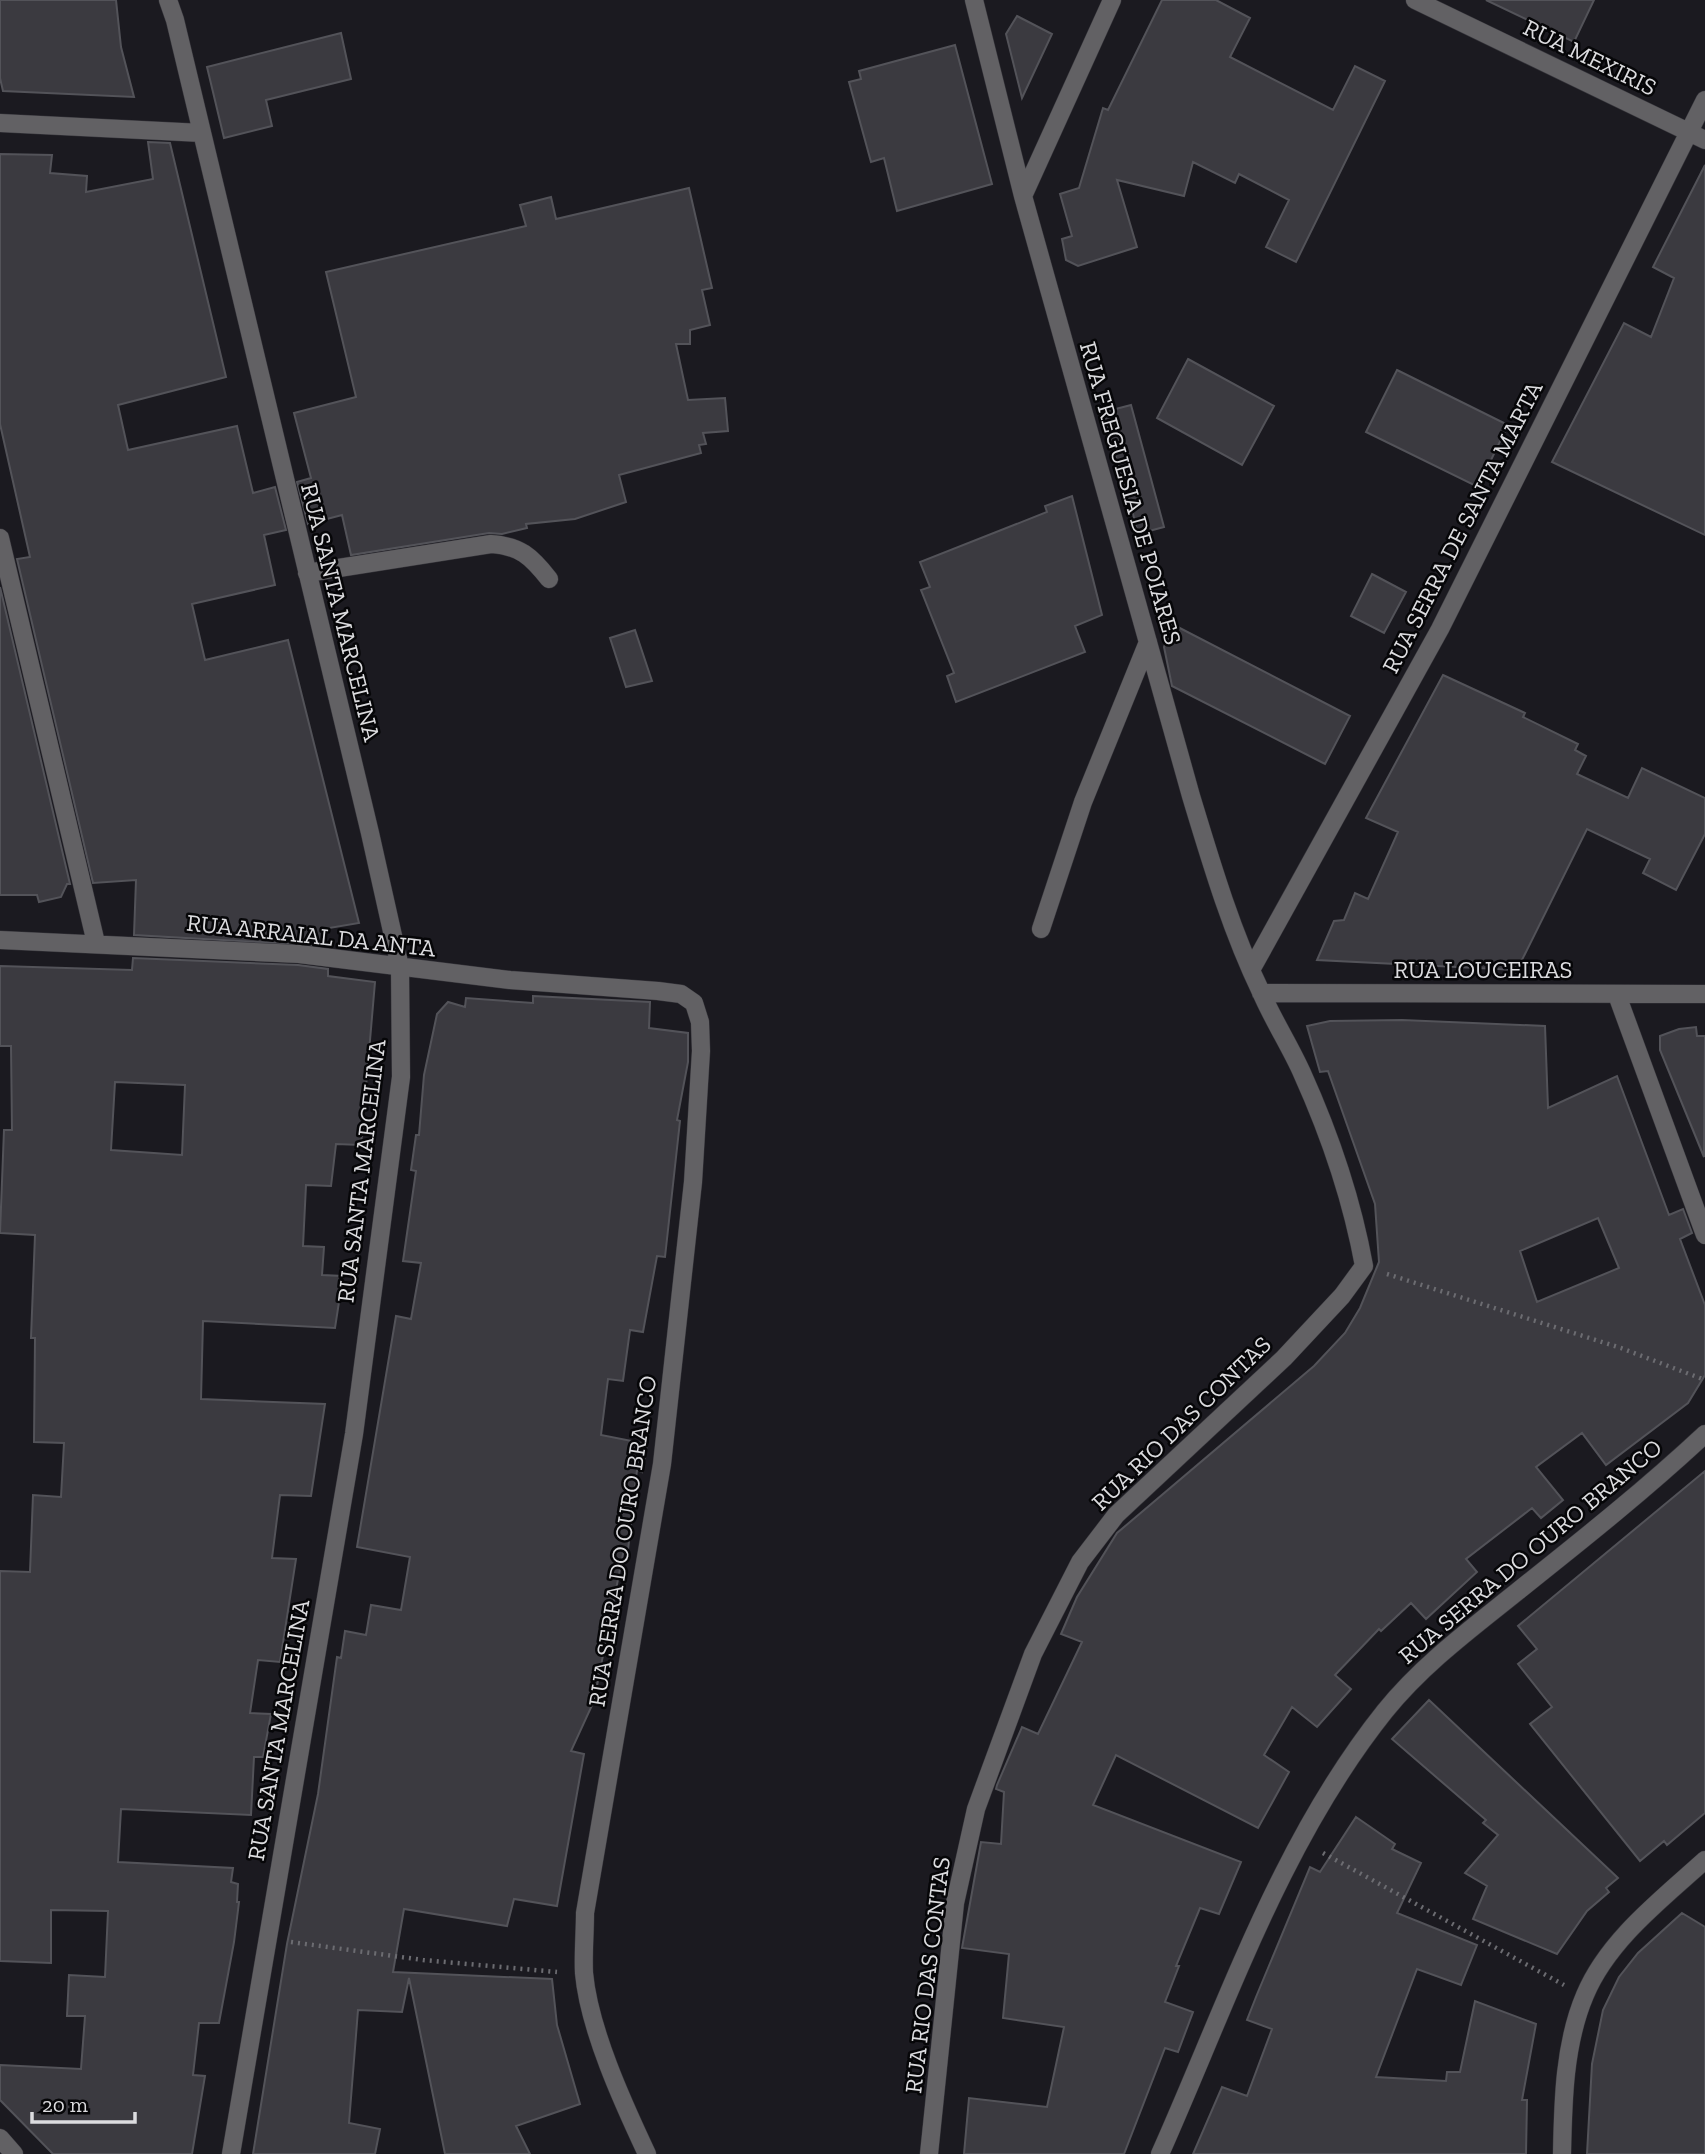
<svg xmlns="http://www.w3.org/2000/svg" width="1705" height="2154" viewBox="0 0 1705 2154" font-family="'Zilla Slab',serif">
<rect width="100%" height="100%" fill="#1b1a20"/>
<!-- building -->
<path fill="#3b3a40" stroke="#535359" stroke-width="2" fill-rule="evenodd" d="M 0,0 L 116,0 L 121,47 L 134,97 L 3,91 L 0,78 Z
M 1162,0 L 1216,0 L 1250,18 L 1230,57 L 1333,110 L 1355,66 L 1385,81 L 1296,262 L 1266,247 L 1289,200 L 1239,174 L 1235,183 L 1193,162 L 1184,196 L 1117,180 L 1137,247 L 1078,266 L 1066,260 L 1062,239 L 1072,236 L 1060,194 L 1079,188 L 1103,108 L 1108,110 Z
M 1486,0 L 1594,0 L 1574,42 Z
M 1017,16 L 1052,34 L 1022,98 L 1006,34 Z
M 341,33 L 351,79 L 266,100 L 272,126 L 224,138 L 207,67 Z
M 955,45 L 992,184 L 897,211 L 884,158 L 871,162 L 849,82 L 861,79 L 859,71 Z
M 148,142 L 170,143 L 226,377 L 118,405 L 128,450 L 237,426 L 253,493 L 275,487 L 286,530 L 264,535 L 275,585 L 192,604 L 205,660 L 288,640 L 359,923 L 323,929 L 326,946 L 134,935 L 136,880 L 93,883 L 17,559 L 30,557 L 0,424 L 0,154 L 52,155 L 50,173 L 87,176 L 86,192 L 153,179 Z
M 1705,165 L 1705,535 L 1552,462 L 1624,323 L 1651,337 L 1674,278 L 1653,267 Z
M 689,188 L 712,288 L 702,290 L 710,325 L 690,330 L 690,344 L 676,344 L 688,400 L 725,398 L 728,431 L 703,433 L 706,444 L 699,445 L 701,453 L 619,475 L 626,502 L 575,519 L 526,524 L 527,528 L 502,534 L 489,533 L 351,555 L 342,515 L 308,524 L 297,482 L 311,478 L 294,413 L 356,397 L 326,272 L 526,226 L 520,205 L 551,197 L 556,219 Z
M 1188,359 L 1274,406 L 1242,465 L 1157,418 Z
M 1397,370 L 1508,425 L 1478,487 L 1366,432 Z
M 1131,405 L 1164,527 L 1138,534 L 1124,478 L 1127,471 L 1120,474 L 1104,412 Z
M 1072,496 L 1102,615 L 1075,626 L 1085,652 L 956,702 L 947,676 L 954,673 L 921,590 L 930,587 L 920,562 L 1047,512 L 1045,506 Z
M 1372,574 L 1406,592 L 1384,633 L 1351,616 Z
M 0,587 L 70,884 L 67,884 L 61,897 L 39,902 L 37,895 L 0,895 Z
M 1172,624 L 1350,716 L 1325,764 L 1172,686 L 1164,647 Z
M 635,630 L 652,681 L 626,687 L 610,638 Z
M 1443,675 L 1525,713 L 1523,717 L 1578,744 L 1575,750 L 1586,756 L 1577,774 L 1628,798 L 1642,768 L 1705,798 L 1705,834 L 1676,890 L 1643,873 L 1650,859 L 1587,829 L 1517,970 L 1317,960 L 1334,921 L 1344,920 L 1355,893 L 1368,899 L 1398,832 L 1366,818 Z
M 133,958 L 298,965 L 328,969 L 328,976 L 375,982 L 361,1145 L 336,1144 L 331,1186 L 306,1185 L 303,1246 L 324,1247 L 322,1275 L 343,1276 L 335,1328 L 203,1321 L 201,1399 L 325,1404 L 311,1496 L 280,1495 L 272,1558 L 296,1559 L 280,1662 L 258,1660 L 250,1713 L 271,1714 L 263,1757 L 254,1757 L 251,1815 L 121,1809 L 118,1862 L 233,1868 L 231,1882 L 238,1884 L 237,1902 L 239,1902 L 234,1942 L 219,2023 L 199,2023 L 193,2075 L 205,2076 L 192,2154 L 53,2154 L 0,2100 L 0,2065 L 81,2069 L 85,2016 L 67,2016 L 69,1975 L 105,1977 L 108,1911 L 51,1910 L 51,1963 L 0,1961 L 0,1571 L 30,1572 L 33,1495 L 61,1497 L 64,1443 L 34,1442 L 35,1338 L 31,1338 L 35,1235 L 0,1233 L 4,1130 L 12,1130 L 11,1046 L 0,1046 L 0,966 L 132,970 ZM 115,1082 L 185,1085 L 182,1155 L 111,1150 Z
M 533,996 L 650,1002 L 649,1028 L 688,1033 L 688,1062 L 677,1120 L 680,1121 L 665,1257 L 657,1256 L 643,1332 L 630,1330 L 623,1381 L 608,1379 L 601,1435 L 647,1444 L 642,1472 L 637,1470 L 628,1550 L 624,1549 L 594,1701 L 571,1751 L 584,1754 L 557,1906 L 514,1899 L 507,1926 L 404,1909 L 393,1972 L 552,1979 L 557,2025 L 580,2104 L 516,2126 L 530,2154 L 445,2154 L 409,1978 L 402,2012 L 358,2010 L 349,2123 L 380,2129 L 375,2154 L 253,2154 L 287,1944 L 318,1794 L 337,1657 L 341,1658 L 345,1631 L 366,1635 L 371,1605 L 401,1610 L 410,1557 L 357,1547 L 396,1316 L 411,1319 L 421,1263 L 403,1261 L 416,1171 L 411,1170 L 416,1135 L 419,1135 L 424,1075 L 437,1014 L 448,1002 L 465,1007 L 466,998 L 533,1003 Z
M 1402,1020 L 1545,1026 L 1548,1108 L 1617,1076 L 1669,1215 L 1683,1209 L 1692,1233 L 1680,1239 L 1705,1305 L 1705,1375 L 1688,1403 L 1606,1465 L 1582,1433 L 1536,1467 L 1563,1500 L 1541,1518 L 1532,1508 L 1466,1559 L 1477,1572 L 1426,1619 L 1411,1603 L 1381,1631 L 1379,1629 L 1335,1675 L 1351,1689 L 1317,1727 L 1292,1707 L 1264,1755 L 1289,1772 L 1258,1828 L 1116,1755 L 1093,1805 L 1241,1862 L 1219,1914 L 1200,1908 L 1176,1966 L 1179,1966 L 1165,2002 L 1193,2012 L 1178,2052 L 1165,2048 L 1124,2154 L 964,2154 L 969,2098 L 1047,2107 L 1064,2027 L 1003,2018 L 1009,1954 L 962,1948 L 981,1842 L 1001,1844 L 1004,1792 L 996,1789 L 997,1785 L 1022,1727 L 1038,1734 L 1082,1642 L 1061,1634 L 1077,1597 L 1117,1533 L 1314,1366 L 1345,1333 L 1360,1308 L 1379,1262 L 1375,1204 L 1328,1071 L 1320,1072 L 1307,1026 L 1330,1021 ZM 1598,1218 L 1619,1268 L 1537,1302 L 1520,1251 Z
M 1696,1027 L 1697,1036 L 1705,1036 L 1704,1157 L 1660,1050 L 1660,1036 L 1679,1029 Z
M 1705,1471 L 1705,1813 L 1667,1845 L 1664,1841 L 1640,1861 L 1530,1724 L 1552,1707 L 1518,1664 L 1537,1649 L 1518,1626 Z
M 1429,1700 L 1618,1878 L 1606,1888 L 1609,1892 L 1587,1911 L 1557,1954 L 1473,1919 L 1487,1886 L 1465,1873 L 1498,1835 L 1483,1823 L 1486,1820 L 1392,1739 Z
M 1356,1817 L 1395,1844 L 1392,1849 L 1421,1863 L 1397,1913 L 1477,1945 L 1461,1985 L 1417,1969 L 1376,2077 L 1446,2081 L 1447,2072 L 1460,2072 L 1475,2001 L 1536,2024 L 1522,2100 L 1527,2100 L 1526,2154 L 1193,2154 L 1222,2087 L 1247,2096 L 1272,2029 L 1247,2020 L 1256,1997 L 1310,1867 L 1320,1872 Z
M 1682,1913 L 1705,1927 L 1705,2154 L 1587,2154 L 1592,2064 L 1603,2010 L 1619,1977 L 1638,1953 Z"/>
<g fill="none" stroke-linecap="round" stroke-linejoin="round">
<!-- minor casing -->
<g stroke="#36353b" stroke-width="19">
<path id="minor" d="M 168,0 L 175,20 L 370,833 L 400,967 L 401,1077 L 354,1434 L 231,2154
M 1415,0 L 1705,140
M 0,123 L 202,133
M 1023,196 L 1112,0
M 0,538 L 96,943
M 307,573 L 491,544 C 520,546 531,556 549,579
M 1041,929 L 1083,802 L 1148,642
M 0,940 L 299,954 L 510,980 L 658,991 L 681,994 L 694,1003 L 700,1022 L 701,1051 L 693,1182 L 662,1464 L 585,1913 C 585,1933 583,1954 584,1973 C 589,2029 623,2103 647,2154
M 1251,970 L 1440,629 L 1705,100
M 1261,993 L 1705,994
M 1617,995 L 1705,1235
M 0,2138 L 14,2154
M 929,2154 L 955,1903 L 976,1809 L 1033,1654 L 1080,1562 L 1116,1515 L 1284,1358 L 1342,1296 L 1364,1266 C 1352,1200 1330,1135 1302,1073 C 1290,1046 1273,1020 1261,992 C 1231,930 1211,862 1191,796 L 1023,196 L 974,0
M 1160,2154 C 1227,2004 1281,1841 1385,1711 C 1423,1664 1472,1628 1518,1591 C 1582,1540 1645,1490 1705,1434
M 1562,2154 C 1563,2102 1564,2044 1585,1995 C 1608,1940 1662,1899 1705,1860"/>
</g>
<!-- path -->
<path stroke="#6c6c71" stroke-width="4.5" stroke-dasharray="2 5" stroke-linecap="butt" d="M 1387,1274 L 1621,1348 L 1705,1380
M 1323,1853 L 1564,1985
M 291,1942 L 423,1960 L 557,1972"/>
<!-- minor -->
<use href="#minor" stroke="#626164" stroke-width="18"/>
</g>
<g text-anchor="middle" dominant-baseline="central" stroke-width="5" stroke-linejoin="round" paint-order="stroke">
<!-- street labels -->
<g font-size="24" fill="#dcdcdf" stroke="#060608">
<text transform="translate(1590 57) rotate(26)">RUA MEXIRIS</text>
<text transform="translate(1131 493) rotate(74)">RUA FREGUESIA DE POIARES</text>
<text transform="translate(1462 527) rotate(-63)">RUA SERRA DE SANTA MARTA</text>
<text transform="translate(341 612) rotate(76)">RUA SANTA MARCELINA</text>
<text transform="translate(311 935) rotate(6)">RUA ARRAIAL DA ANTA</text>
<text x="1483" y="969">RUA LOUCEIRAS</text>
<text transform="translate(361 1171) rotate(-83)">RUA SANTA MARCELINA</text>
<text transform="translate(1181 1423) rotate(-44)">RUA RIO DAS CONTAS</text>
<text transform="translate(622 1541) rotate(-81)">RUA SERRA DO OURO BRANCO</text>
<text transform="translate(1530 1551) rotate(-40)">RUA SERRA DO OURO BRANCO</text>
<text transform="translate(278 1730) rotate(-80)">RUA SANTA MARCELINA</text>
<text transform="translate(927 1975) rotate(-83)">RUA RIO DAS CONTAS</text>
</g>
</g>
<!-- scale -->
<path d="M32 2112v10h103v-10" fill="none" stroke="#dcdcdf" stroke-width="3.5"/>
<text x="42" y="2112" font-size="21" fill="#dcdcdf" stroke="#060608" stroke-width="5" paint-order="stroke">20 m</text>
</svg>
